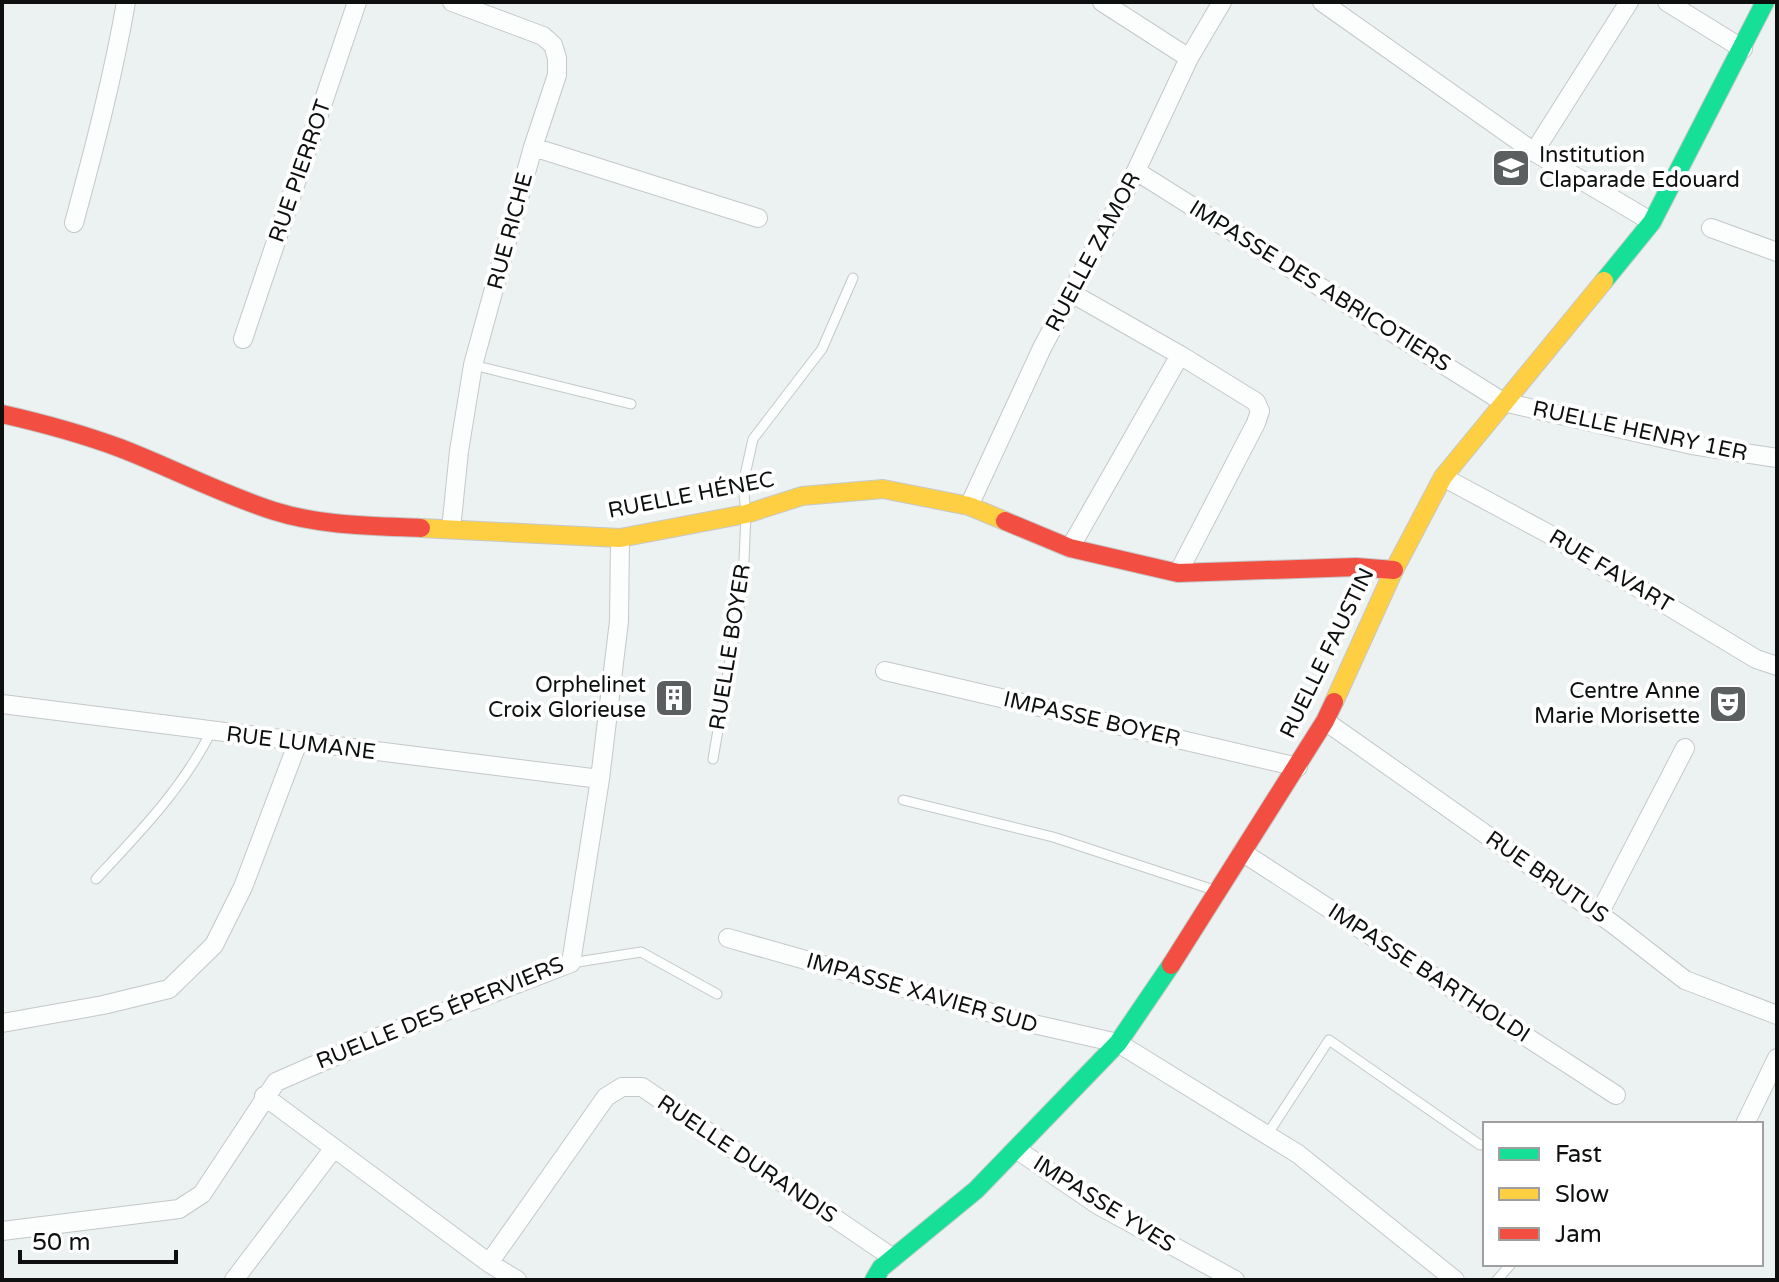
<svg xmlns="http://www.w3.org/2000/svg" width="1779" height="1282" viewBox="0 0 1779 1282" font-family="'Varela Round',sans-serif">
<rect width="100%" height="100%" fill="#ecf1f1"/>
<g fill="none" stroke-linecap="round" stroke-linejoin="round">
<!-- lane casing -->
<g stroke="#c4c8c8" stroke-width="11">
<path id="lane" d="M 473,365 L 631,404
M 713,759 L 743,584 L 746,514 L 743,484 L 753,439 L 822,349 L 853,278
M 903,800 L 1053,837 L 1214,890
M 96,879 C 140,832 182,789 211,732
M 571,963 L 641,952 L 717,994
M 1267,1135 L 1329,1040 L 1480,1145
M 1497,1280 L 1511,1264"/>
</g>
<!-- street casing -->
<g stroke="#c4c8c8" stroke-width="20">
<path id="street" d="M 1102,2 L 1189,58
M 1322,2 L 1534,152 L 1652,222
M 1667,2 L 1743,49
M 533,147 L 758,218
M 1534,152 L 1629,2
M 1136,171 L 1503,402 L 1692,445 L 1777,458
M 74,223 C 94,149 113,77 126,2
M 1711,228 L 1777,252
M 243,339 L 357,2
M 1443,477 L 1547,533 L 1756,659 L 1777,666
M 969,506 L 1042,348 L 1136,171 L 1189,58 L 1222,2
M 451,529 L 459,451 L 473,365 L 533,147 L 557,75 L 557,58 L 553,45 L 543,36 L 452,2
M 1070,548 L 1180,355 L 1073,294
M 1178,573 L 1256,423 L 1260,411 L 1256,402 L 1180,355
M 885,671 L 1298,767
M 2,704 L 600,779
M 1325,721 L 1613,924 L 1685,980 L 1777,1015
M 1242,852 L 1616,1095
M 1599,914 L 1685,748
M 728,938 L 1020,1021 L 1118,1043 L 1298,1154 L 1455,1280
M 2,1023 L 103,1005 L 169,989 L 214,945 L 243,887 L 298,742
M 264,1096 L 489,1263 L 517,1280
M 1745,1124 L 1777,1058
M 1016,1149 L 1098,1205 L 1235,1280
M 2,1231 L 179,1209 L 202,1194 L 276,1082 L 381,1036 L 571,963 L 600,779 L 619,621 L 620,538
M 489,1263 L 606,1097 L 622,1087 L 642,1087 L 893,1258
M 234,1280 L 334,1148"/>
</g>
<!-- fast casing -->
<g stroke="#c4c8c8" stroke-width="20">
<path id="fast" d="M 1604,281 L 1652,222 L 1765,2
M 874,1280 L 881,1268 L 976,1190 L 1118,1043 L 1171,965"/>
</g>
<!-- slow casing -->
<g stroke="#c4c8c8" stroke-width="20">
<path id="slow" d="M 421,528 L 620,538 L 746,514 L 802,496 L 883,489 L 969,506 L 1005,521
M 1334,702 L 1394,570 L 1443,477 L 1604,281"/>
</g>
<!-- jam casing -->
<g stroke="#c4c8c8" stroke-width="20">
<path id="jam" d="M 2,414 C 42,423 82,434 120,448 C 172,468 221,494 274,511 C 322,526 371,526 421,528
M 1005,521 L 1070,548 L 1178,573 L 1356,567 L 1394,570
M 1171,965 L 1325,721 L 1334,702"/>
</g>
<!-- lane -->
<use href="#lane" stroke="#fcfdfd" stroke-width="9"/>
<!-- street -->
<use href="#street" stroke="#fcfdfd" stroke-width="18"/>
<!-- fast -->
<use href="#fast" stroke="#16e098" stroke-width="18"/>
<!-- slow -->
<use href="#slow" stroke="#ffcf43" stroke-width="18"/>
<!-- jam -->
<use href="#jam" stroke="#f24e42" stroke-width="18"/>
</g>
<!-- icons -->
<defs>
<g id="school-square" transform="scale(2)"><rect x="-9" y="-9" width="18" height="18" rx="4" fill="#5c5f5f" stroke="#fff"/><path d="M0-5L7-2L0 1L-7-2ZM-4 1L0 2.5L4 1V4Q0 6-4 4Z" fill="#fff"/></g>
<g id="building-square" transform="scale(2)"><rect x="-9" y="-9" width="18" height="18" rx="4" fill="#5c5f5f" stroke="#fff"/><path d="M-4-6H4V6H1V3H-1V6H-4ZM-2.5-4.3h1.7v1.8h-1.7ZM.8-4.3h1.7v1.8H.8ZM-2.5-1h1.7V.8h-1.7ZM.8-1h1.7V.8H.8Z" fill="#fff"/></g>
<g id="theatre-square" transform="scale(2)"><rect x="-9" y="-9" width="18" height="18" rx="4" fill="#5c5f5f" stroke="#fff"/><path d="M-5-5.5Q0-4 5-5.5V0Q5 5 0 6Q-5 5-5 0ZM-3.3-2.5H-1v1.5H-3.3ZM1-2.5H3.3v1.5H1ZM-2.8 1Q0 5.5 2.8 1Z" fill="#fff"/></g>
</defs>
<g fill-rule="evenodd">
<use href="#school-square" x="1511" y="168"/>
<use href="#building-square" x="674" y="698"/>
<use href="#theatre-square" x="1728" y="704"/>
</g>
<g text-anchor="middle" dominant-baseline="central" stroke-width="8" stroke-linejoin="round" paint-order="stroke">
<!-- poi labels -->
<g font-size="22" fill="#0e1010" stroke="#fff" text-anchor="end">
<text x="1539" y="155" text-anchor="start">Institution<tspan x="1539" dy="25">Claparade Edouard</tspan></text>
<text x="646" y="685">Orphelinet<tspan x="646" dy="25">Croix Glorieuse</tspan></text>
<text x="1700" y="691">Centre Anne<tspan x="1700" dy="25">Marie Morisette</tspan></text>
</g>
<!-- street labels -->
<g font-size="22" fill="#0e1010" stroke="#fff">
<text transform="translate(300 171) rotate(-71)">RUE PIERROT</text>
<text transform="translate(510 231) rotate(-75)">RUE RICHE</text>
<text transform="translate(1093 252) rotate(-62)">RUELLE ZAMOR</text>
<text transform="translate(1320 286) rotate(32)">IMPASSE DES ABRICOTIERS</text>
<text transform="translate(1640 431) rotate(12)">RUELLE HENRY 1ER</text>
<text transform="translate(691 495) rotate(-11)">RUELLE HÉNEC</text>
<text transform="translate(1611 571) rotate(31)">RUE FAVART</text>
<text transform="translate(730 647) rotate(-81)">RUELLE BOYER</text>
<text transform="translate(1327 653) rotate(-64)">RUELLE FAUSTIN</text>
<text transform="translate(1092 719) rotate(13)">IMPASSE BOYER</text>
<text transform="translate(301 743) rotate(7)">RUE LUMANE</text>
<text transform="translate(1547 877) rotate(35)">RUE BRUTUS</text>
<text transform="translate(1429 973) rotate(33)">IMPASSE BARTHOLDI</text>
<text transform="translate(922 993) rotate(16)">IMPASSE XAVIER SUD</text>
<text transform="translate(440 1013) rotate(-22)">RUELLE DES ÉPERVIERS</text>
<text transform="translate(747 1159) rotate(34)">RUELLE DURANDIS</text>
<text transform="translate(1104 1204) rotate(32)">IMPASSE YVES</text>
</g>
</g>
<!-- border -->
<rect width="1779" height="1282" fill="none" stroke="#0e1010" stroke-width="8"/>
<!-- legend -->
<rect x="1483" y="1122" width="280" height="144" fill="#ffffff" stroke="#9f9f9f" stroke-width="2"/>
<rect x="1499" y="1148" width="40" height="12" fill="#16e098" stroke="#9f9f9f" stroke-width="2"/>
<text x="1555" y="1162" font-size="24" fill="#0e1010">Fast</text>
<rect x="1499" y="1188" width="40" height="12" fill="#ffcf43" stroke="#9f9f9f" stroke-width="2"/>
<text x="1555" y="1202" font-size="24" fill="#0e1010">Slow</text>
<rect x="1499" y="1228" width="40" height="12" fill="#f24e42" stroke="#9f9f9f" stroke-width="2"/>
<text x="1555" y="1242" font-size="24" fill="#0e1010">Jam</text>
<!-- scale -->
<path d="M20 1250v12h156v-12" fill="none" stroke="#0e1010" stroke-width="4"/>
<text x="32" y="1250" font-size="24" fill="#0e1010" stroke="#ffffff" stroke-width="6" paint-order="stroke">50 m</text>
</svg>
